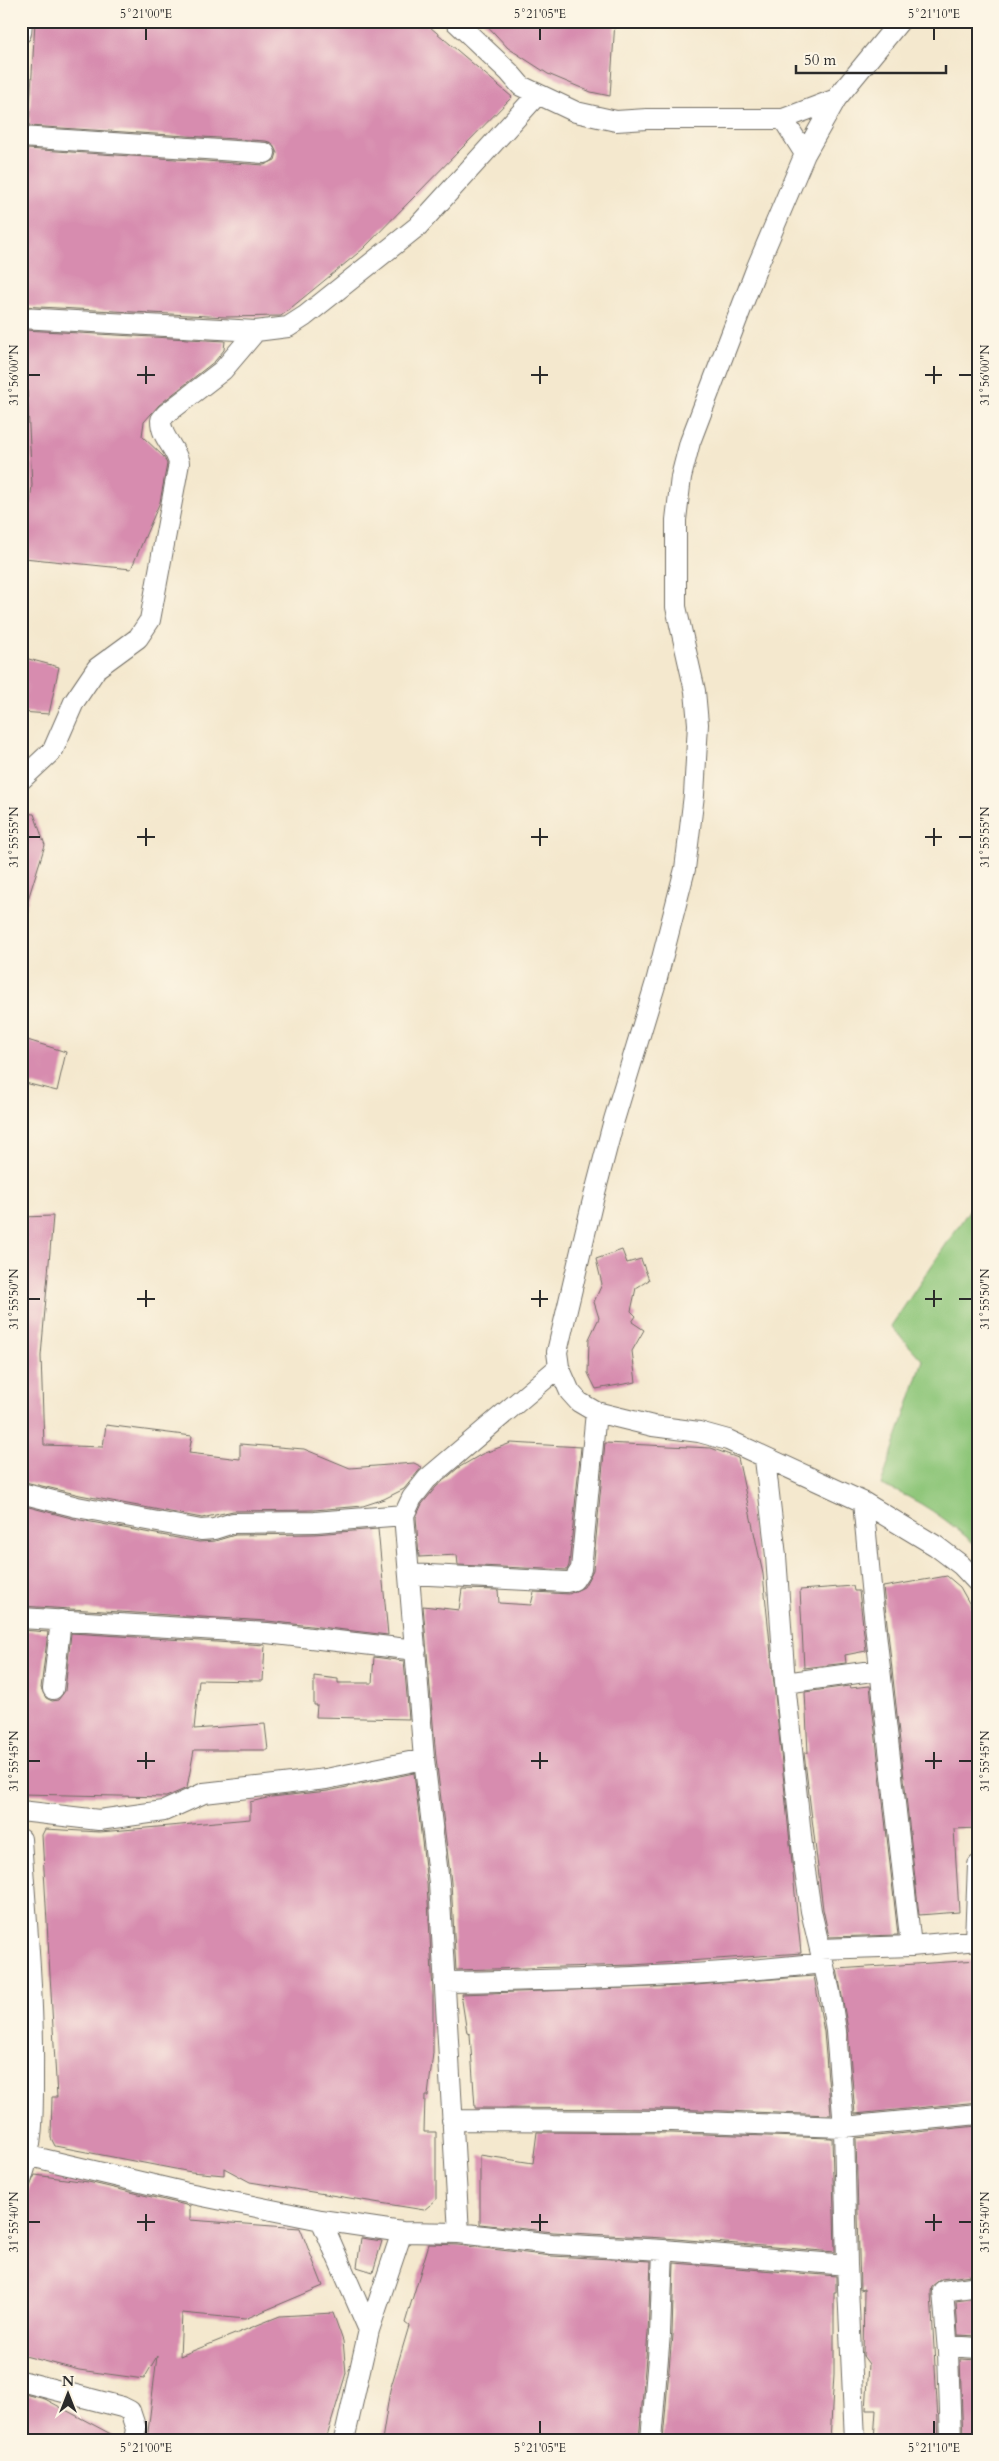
<svg xmlns="http://www.w3.org/2000/svg" width="999" height="2461" viewBox="0 0 999 2461" font-family="Cardo,serif">
<rect width="100%" height="100%" fill="#fcf5e5"/>
<filter id="ink" filterUnits="userSpaceOnUse"><feTurbulence type="fractalNoise" baseFrequency=".02" numOctaves="2"/><feDisplacementMap in="SourceGraphic" scale="10" xChannelSelector="R" yChannelSelector="G"/><feConvolveMatrix kernelMatrix="1 2 1 2 8 2 1 2 1" color-interpolation-filters="sRGB"/></filter>
<filter id="wash" filterUnits="userSpaceOnUse"><feTurbulence type="fractalNoise" baseFrequency=".0096" numOctaves="4" result="noise"/><feDisplacementMap in="SourceGraphic" scale="20" xChannelSelector="R" yChannelSelector="G"/><feGaussianBlur stdDeviation="1.12" result="paint"/><feColorMatrix in="noise" values="0 0 0 0 0 0 0 0 0 0 0 0 0 0 0 0 0 1.4 0 .05"/><feComposite in="paint" operator="in"/></filter>
<g filter="url(#wash)">
<rect width="100%" height="100%" fill="#f4e8ce"/>
<!-- green -->
<path fill="#8ec679" stroke="#5c7852" d="M 978,1197 L 978,1547 C 946,1519 921,1500 881,1485 L 923,1361 L 891,1326 Z"/>
<g id="blocks">
<!-- building -->
<path fill="#d78caf" d="M 35,21 L 423,21 L 512,97 L 363,249 L 281,316 L 226,317 L 21,306 L 27,149 L 264,165 L 275,160 L 277,153 L 272,143 L 266,141 L 29,126 Z
M 483,21 L 615,21 L 610,96 L 591,92 L 548,74 L 508,48 Z
M 24,330 L 225,341 L 224,350 L 215,361 L 159,405 L 144,422 L 142,436 L 164,457 L 167,464 L 160,502 L 131,569 L 24,558 L 32,485 Z
M 21,657 L 59,667 L 49,714 L 21,712 Z
M 21,813 L 34,814 L 45,845 L 25,909 L 21,909 Z
M 21,1038 L 66,1052 L 57,1091 L 21,1082 Z
M 53,1216 L 41,1356 L 44,1445 L 103,1447 L 106,1425 L 192,1436 L 189,1453 L 240,1459 L 240,1444 L 304,1449 L 350,1468 L 414,1463 L 422,1467 L 404,1489 L 384,1499 L 363,1506 L 314,1510 L 233,1511 L 202,1518 L 80,1495 L 21,1481 L 21,1217 Z
M 622,1250 L 627,1263 L 641,1259 L 649,1280 L 636,1288 L 631,1311 L 636,1316 L 632,1322 L 644,1330 L 632,1351 L 636,1382 L 596,1389 L 588,1373 L 589,1339 L 599,1318 L 594,1302 L 602,1284 L 596,1259 Z
M 511,1443 L 581,1447 L 569,1565 L 567,1570 L 458,1565 L 457,1555 L 419,1557 L 416,1517 L 422,1504 L 436,1487 L 458,1468 L 482,1454 Z
M 605,1443 L 711,1448 L 738,1458 L 763,1574 L 801,1953 L 633,1965 L 456,1970 L 451,1882 L 436,1758 L 423,1606 L 459,1610 L 462,1589 L 498,1590 L 499,1603 L 531,1605 L 534,1592 L 569,1594 L 584,1587 L 593,1570 Z
M 21,1505 L 75,1519 L 199,1542 L 215,1541 L 235,1535 L 315,1534 L 378,1529 L 388,1635 L 268,1621 L 21,1606 Z
M 947,1576 L 960,1587 L 973,1610 L 978,1666 L 978,1828 L 954,1829 L 959,1912 L 919,1915 L 883,1587 Z
M 853,1586 L 854,1591 L 859,1591 L 866,1651 L 845,1655 L 846,1663 L 804,1668 L 800,1590 Z
M 21,1630 L 48,1632 L 41,1688 L 46,1698 L 52,1701 L 58,1700 L 65,1691 L 71,1633 L 265,1645 L 263,1681 L 199,1680 L 194,1729 L 265,1724 L 268,1750 L 194,1750 L 187,1788 L 166,1797 L 21,1794 Z
M 374,1657 L 404,1661 L 409,1719 L 316,1717 L 317,1705 L 314,1705 L 314,1676 L 338,1679 L 338,1683 L 372,1683 Z
M 849,1686 L 850,1688 L 870,1686 L 898,1935 L 829,1937 L 823,1909 L 804,1753 L 808,1753 L 805,1692 Z
M 414,1773 L 427,1884 L 433,1992 L 433,2053 L 428,2096 L 425,2096 L 424,2132 L 436,2132 L 436,2200 L 424,2210 L 250,2182 L 224,2168 L 224,2175 L 191,2172 L 55,2146 L 51,2138 L 52,2097 L 57,2097 L 42,1835 L 45,1829 L 100,1832 L 250,1819 L 250,1802 L 271,1797 L 328,1791 Z
M 978,1960 L 978,2102 L 855,2114 L 848,2029 L 837,1969 Z
M 814,1976 L 824,2032 L 831,2115 L 672,2109 L 475,2108 L 470,2034 L 467,2033 L 461,1994 L 682,1986 Z
M 978,2126 L 978,2274 L 941,2279 L 932,2286 L 931,2292 L 939,2440 L 874,2440 L 876,2410 L 866,2410 L 869,2364 L 863,2356 L 864,2289 L 860,2290 L 856,2138 Z
M 537,2132 L 672,2133 L 832,2138 L 835,2252 L 664,2238 L 553,2232 L 480,2224 L 480,2155 L 533,2163 Z
M 35,2175 L 88,2182 L 190,2206 L 190,2220 L 300,2228 L 323,2286 L 245,2319 L 182,2313 L 180,2356 L 280,2316 L 333,2313 L 343,2341 L 346,2373 L 326,2440 L 147,2440 L 157,2356 L 144,2379 L 79,2370 L 21,2355 L 22,2252 L 28,2190 Z
M 361,2238 L 382,2241 L 373,2272 L 357,2267 Z
M 429,2244 L 458,2245 L 551,2256 L 651,2261 L 648,2333 L 639,2440 L 382,2440 L 390,2390 L 409,2326 L 405,2323 Z
M 674,2263 L 836,2276 L 836,2292 L 834,2292 L 834,2374 L 830,2440 L 663,2440 L 672,2335 Z
M 978,2298 L 978,2336 L 958,2335 L 956,2301 Z
M 960,2359 L 978,2360 L 978,2440 L 963,2440 Z
M 21,2393 L 45,2399 L 122,2440 L 21,2440 Z"/>
</g>
</g>
<g filter="url(#ink)">
<use href="#blocks" fill-opacity="0" stroke="#716d64" stroke-width="1"/>
<g fill="none" stroke-linecap="round" stroke-linejoin="round">
<!-- minor casing -->
<g stroke="#716d64" stroke-width="22">
<path id="minor" d="M 455,21 L 509,72 L 521,86 L 576,112 L 616,121 L 647,119 L 783,119 L 836,99
M 900,21 L 836,99 L 805,154 L 757,267 L 690,442 L 681,477 L 676,520 L 676,607 L 695,691 L 698,724 L 694,795 L 685,869 L 656,982 L 614,1120 L 592,1204 L 557,1352 L 559,1367 L 570,1392 L 579,1402 L 596,1412 L 653,1426 L 699,1432 L 728,1440 L 863,1502 L 936,1546 L 961,1565 L 978,1583
M 21,33 L 22,21
M 783,119 L 805,154
M 21,137 L 265,153
M 21,318 L 256,331 L 288,327 L 305,316 L 418,226 L 538,94
M 21,780 L 53,750 L 74,702 L 97,668 L 138,638 L 150,620 L 179,463 C 175,446 161,438 161,420 L 166,414 L 223,370 L 256,331
M 765,1459 L 776,1556 L 785,1683 L 804,1864 L 811,1911 L 830,1992 L 836,2031 L 844,2127 L 847,2265 L 855,2440
M 21,1493 L 77,1507 L 201,1530 L 214,1529 L 233,1523 L 315,1522 L 404,1515
M 863,1502 L 872,1597 L 911,1946
M 410,1574 L 566,1582 L 574,1580 L 581,1569 L 596,1412
M 21,1618 L 267,1633 L 416,1650
M 785,1683 L 879,1670
M 53,1689 L 61,1620
M 21,1811 L 99,1820 L 164,1811 L 204,1793 L 326,1779 L 424,1759
M 21,1839 C 26,1917 34,1994 33,2072 C 33,2111 34,2143 21,2181
M 975,1940 L 978,1865
M 820,1949 L 911,1946 L 978,1940
M 444,1982 C 570,1980 697,1977 823,1963
M 452,2120 L 672,2121 L 844,2127 L 978,2114
M 30,2156 L 183,2192 L 321,2220 L 402,2232 L 459,2233 L 552,2244 L 663,2250 L 660,2334 L 651,2440
M 321,2220 L 369,2330
M 459,2233 L 439,1883 L 424,1759 L 404,1515 L 412,1498 L 427,1479 L 559,1367
M 663,2250 L 847,2265
M 948,2346 L 978,2348
M 21,2381 L 122,2407 L 130,2411 L 136,2429 L 134,2440
M 344,2440 L 369,2330 L 402,2232
M 951,2440 L 948,2352 L 943,2291 L 978,2286"/>
</g>
<!-- minor -->
<use href="#minor" stroke="#fff" stroke-width="20"/>
</g>
</g>
<!-- ticks -->
<path fill="none" stroke="#2b2b2b" stroke-width="2" d="M 146,28 L 146,40M 540,28 L 540,40M 934,28 L 934,40M 146,366 L 146,384M 540,366 L 540,384M 934,366 L 934,384M 28,375 L 40,375M 137,375 L 155,375M 531,375 L 548,375M 925,375 L 942,375M 959,375 L 972,375M 146,828 L 146,846M 540,828 L 540,846M 934,828 L 934,846M 28,837 L 40,837M 137,837 L 155,837M 531,837 L 548,837M 925,837 L 942,837M 959,837 L 972,837M 146,1290 L 146,1307M 540,1290 L 540,1307M 934,1290 L 934,1307M 28,1299 L 40,1299M 137,1299 L 155,1299M 531,1299 L 548,1299M 925,1299 L 942,1299M 959,1299 L 972,1299M 146,1752 L 146,1769M 540,1752 L 540,1769M 934,1752 L 934,1769M 28,1761 L 40,1761M 137,1761 L 155,1761M 531,1761 L 548,1761M 925,1761 L 942,1761M 959,1761 L 972,1761M 146,2214 L 146,2231M 540,2214 L 540,2231M 934,2214 L 934,2231M 28,2222 L 40,2222M 137,2222 L 155,2222M 531,2222 L 548,2222M 925,2222 L 942,2222M 959,2222 L 972,2222M 146,2421 L 146,2434M 540,2421 L 540,2434M 934,2421 L 934,2434"/>
<!-- margin -->
<rect width="999" height="2461" fill="none" stroke="#fcf5e5" stroke-width="55"/>
<!-- north arrow -->
<g transform="translate(68 2394)" stroke="#fcf5e5" stroke-width="4" paint-order="stroke">
<path d="M0-4L9 19L0 12L-9 19Z" fill="#2b2b2b"/>
<text y="-8" font-size="14" font-weight="bold" text-anchor="middle" fill="#2b2b2b">N</text>
</g>
<!-- scale -->
<path d="M796 65v8h150v-8" fill="none" stroke="#2b2b2b" stroke-width="2.5"/>
<text x="804" y="65" font-size="15" fill="#2b2b2b" stroke="#fcf5e5" stroke-width="4" paint-order="stroke">50 m</text>
<rect x="28" y="28" width="944" height="2406" fill="none" stroke="#2b2b2b" stroke-width="2"/>
<g font-size="12" text-anchor="middle" fill="#2b2b2b">
<text x="146" y="18">5°21'00"E</text>
<text x="540" y="18">5°21'05"E</text>
<text x="934" y="18">5°21'10"E</text>
<text transform="translate(14 375) rotate(-90)" y="4">31°56'00"N</text>
<text transform="translate(985 375) rotate(-90)" y="4">31°56'00"N</text>
<text transform="translate(14 837) rotate(-90)" y="4">31°55'55"N</text>
<text transform="translate(985 837) rotate(-90)" y="4">31°55'55"N</text>
<text transform="translate(14 1299) rotate(-90)" y="4">31°55'50"N</text>
<text transform="translate(985 1299) rotate(-90)" y="4">31°55'50"N</text>
<text transform="translate(14 1761) rotate(-90)" y="4">31°55'45"N</text>
<text transform="translate(985 1761) rotate(-90)" y="4">31°55'45"N</text>
<text transform="translate(14 2222) rotate(-90)" y="4">31°55'40"N</text>
<text transform="translate(985 2222) rotate(-90)" y="4">31°55'40"N</text>
<text x="146" y="2452">5°21'00"E</text>
<text x="540" y="2452">5°21'05"E</text>
<text x="934" y="2452">5°21'10"E</text>
</g>
</svg>
